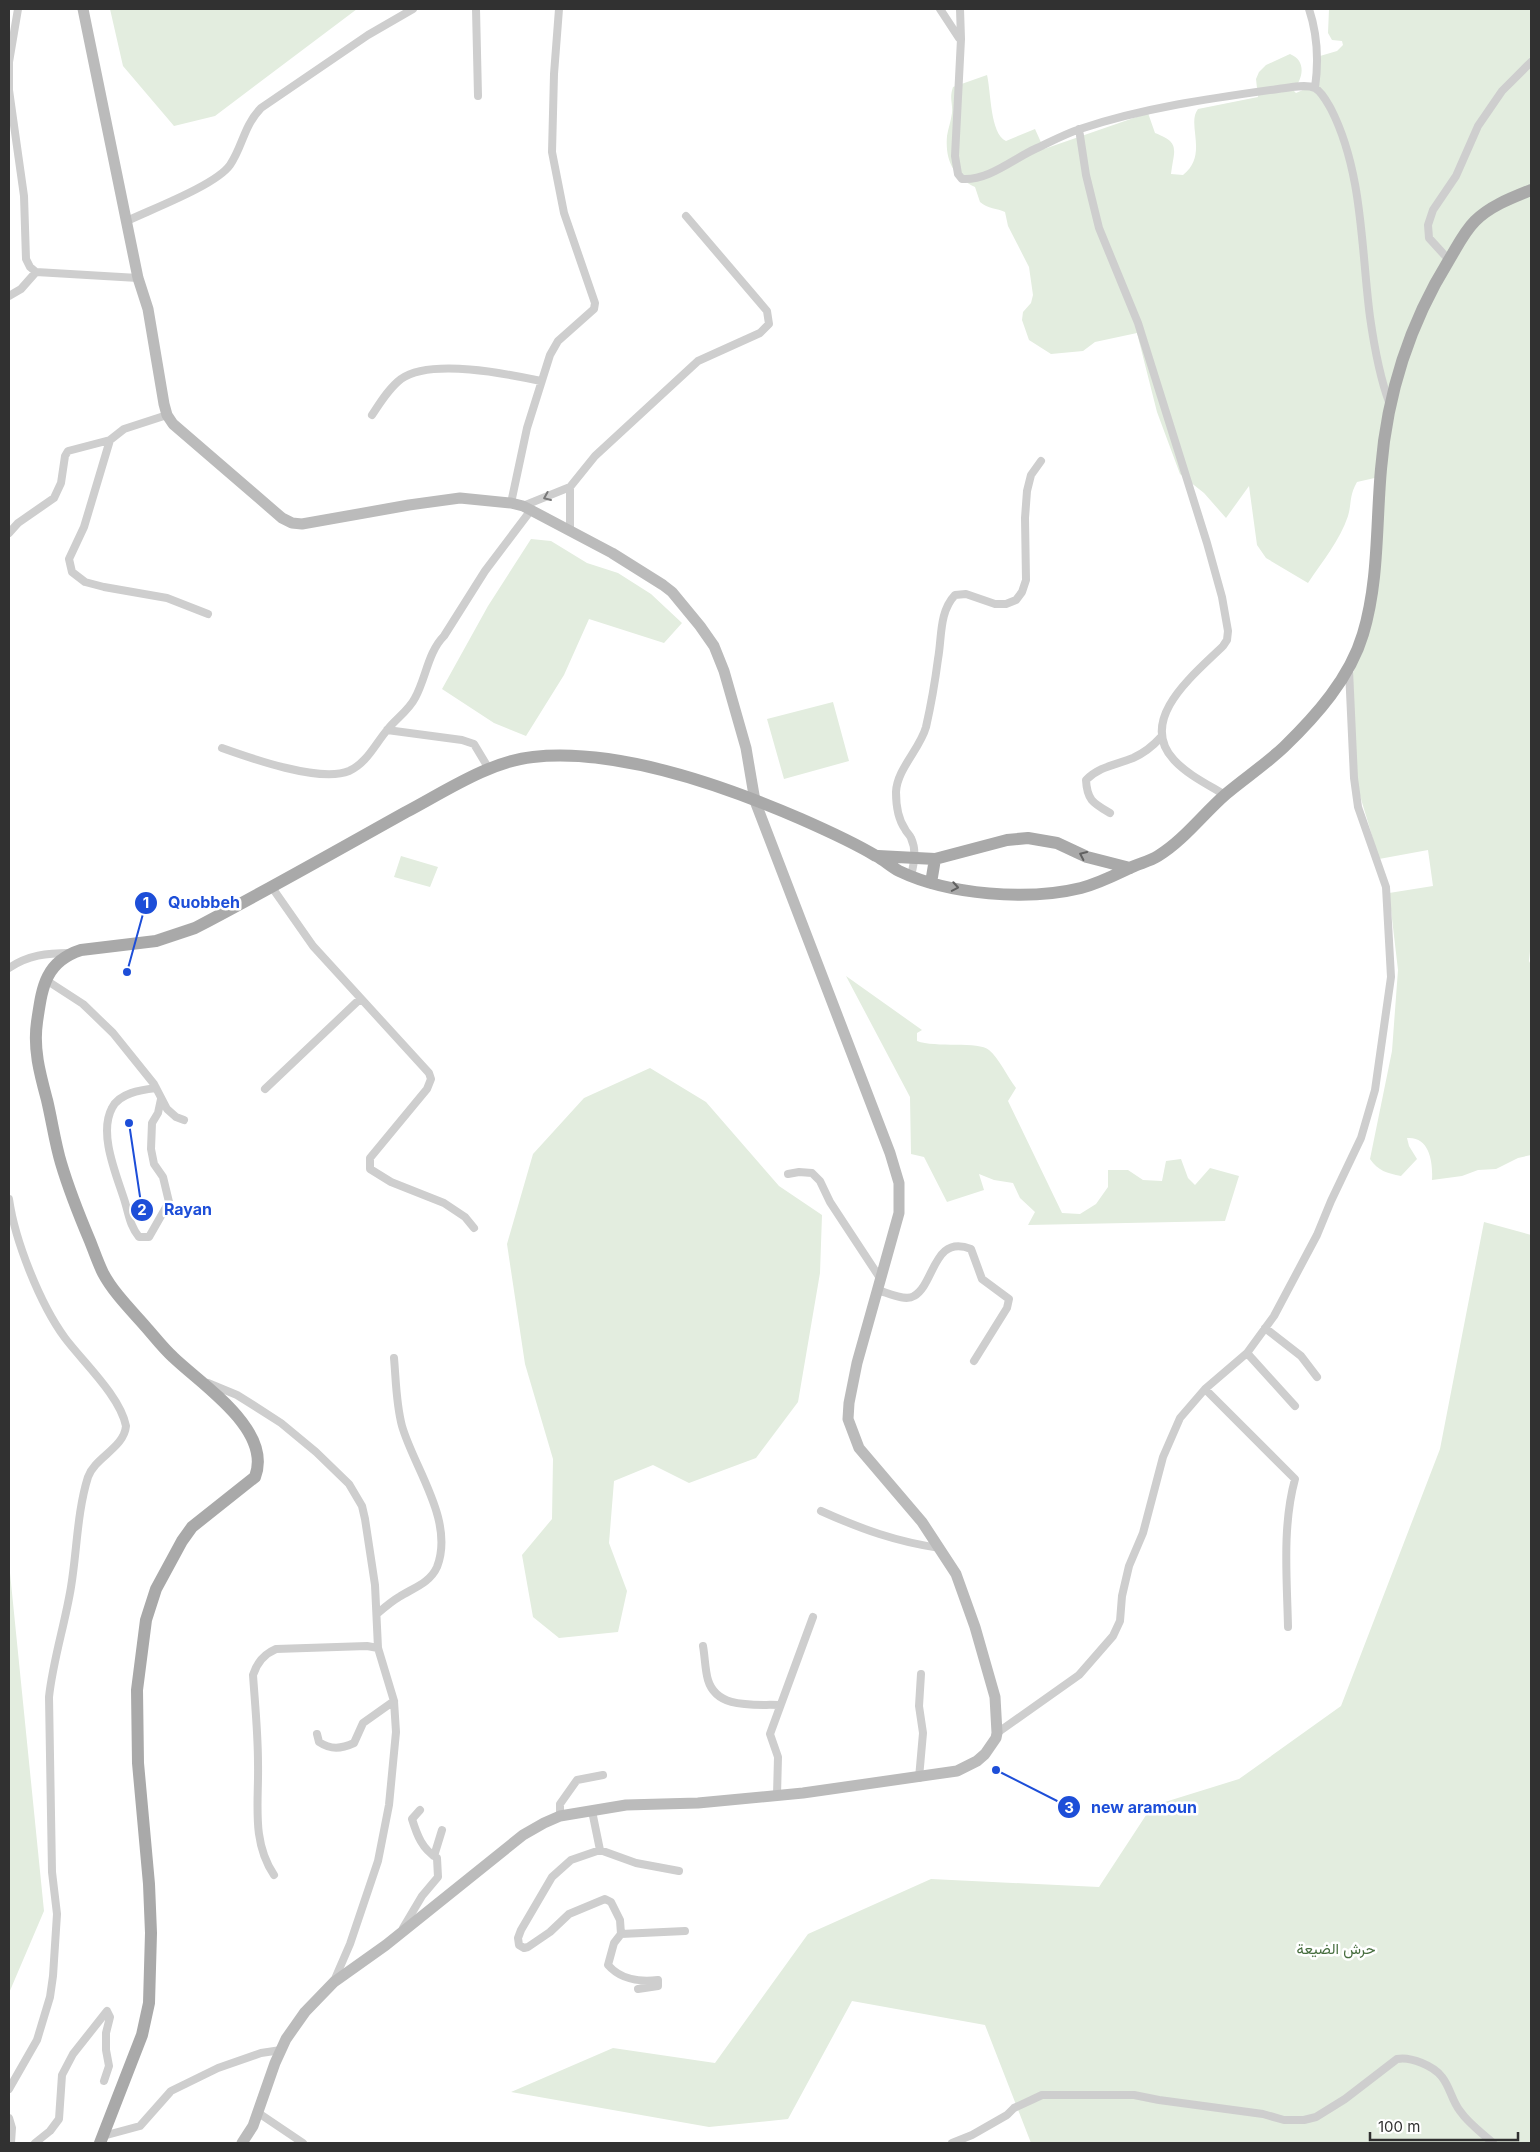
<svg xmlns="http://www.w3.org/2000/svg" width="1540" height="2152" viewBox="0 0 1540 2152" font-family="Inter,Vazirmatn,sans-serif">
<rect width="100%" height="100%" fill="#fff"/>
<!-- green -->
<path fill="#e3eddf" d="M 110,9 L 357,9 L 215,116 L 174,126 L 123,66 Z
M 1329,9 L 1531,9 L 1531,941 L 1529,961 L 1531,965 L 1531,1155 L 1518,1158 L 1496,1169 L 1478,1170 L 1462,1176 L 1432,1180 C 1433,1163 1430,1136 1407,1138 L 1409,1146 L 1417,1159 L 1401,1176 C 1387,1173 1378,1171 1370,1159 L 1392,1051 L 1398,970 L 1389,893 L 1433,886 L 1428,850 L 1379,859 L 1355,779 L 1352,676 L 1365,639 L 1379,477 L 1357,482 C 1349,496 1352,502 1348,516 C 1340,540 1322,562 1308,583 L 1266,558 L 1257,545 L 1249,486 L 1226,518 L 1204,493 L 1180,474 L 1157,412 L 1137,333 L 1095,342 L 1083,351 L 1051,354 L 1029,340 L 1022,320 L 1023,312 L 1031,303 L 1033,295 L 1029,267 L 1008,226 L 1005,212 C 997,208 988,209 980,202 L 975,187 C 953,177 945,160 947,136 C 948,129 951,121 952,113 C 953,103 949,99 953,87 L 987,75 C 991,91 990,134 1006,141 L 1035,129 L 1044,149 L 1148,113 L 1155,133 C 1181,143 1174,149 1171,174 L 1183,175 C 1209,155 1186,124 1198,109 L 1258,97 L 1256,79 L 1259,72 L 1266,65 L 1290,54 C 1307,61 1303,79 1293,90 L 1296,93 L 1312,86 L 1320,56 L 1337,51 L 1343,45 L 1342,41 L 1332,40 L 1328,33 Z
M 531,539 L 551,541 L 587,563 L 618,573 L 651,594 L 682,623 L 664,643 L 589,619 L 564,675 L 526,736 L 494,723 L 442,689 L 488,606 Z
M 833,702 L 849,761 L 784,779 L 767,719 Z
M 401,856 L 438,867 L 430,887 L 394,877 Z
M 846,976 L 922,1030 L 917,1033 L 917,1041 C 935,1048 979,1041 989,1050 C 999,1058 1008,1078 1016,1088 L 1008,1101 L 1062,1213 L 1080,1214 L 1096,1204 L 1108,1187 L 1108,1170 L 1128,1170 L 1143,1180 L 1162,1181 L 1166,1161 L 1181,1159 L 1188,1178 L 1195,1185 L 1210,1168 L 1239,1176 L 1225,1221 L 1028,1225 L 1035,1212 L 1020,1198 L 1013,1183 L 994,1180 L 979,1174 L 984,1190 L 947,1202 L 924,1157 L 911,1154 L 910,1097 Z
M 650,1068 L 706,1102 L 779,1186 L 822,1215 L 820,1273 L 798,1402 L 756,1458 L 689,1483 L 653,1465 L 614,1481 L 609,1543 L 627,1591 L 618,1632 L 559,1638 L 533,1617 L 522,1555 L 552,1519 L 553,1459 L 525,1364 L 507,1244 L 533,1154 L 584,1098 Z
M 1484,1222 L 1531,1235 L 1531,2143 L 1031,2143 L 985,2025 L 852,2001 L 788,2119 L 709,2127 L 511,2092 L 613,2048 L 715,2063 L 808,1934 L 931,1879 L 1099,1887 L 1152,1806 L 1239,1779 L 1341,1706 L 1440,1449 Z
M 9,1563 L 44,1911 L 9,1993 Z"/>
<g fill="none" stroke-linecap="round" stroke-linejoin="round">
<!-- street -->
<path stroke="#cecece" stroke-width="8" d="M 18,9 L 9,62 L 9,90 L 24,196 L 26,259 L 30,267 L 36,272 L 138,278
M 476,9 L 478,96
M 940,9 L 959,38
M 960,9 L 961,39 L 955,156 L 958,174 L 962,179 C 988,181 1013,159 1035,149 C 1050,142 1065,134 1080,129 C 1149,106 1221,97 1292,87 C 1300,86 1308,85 1315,88 C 1322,92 1327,102 1331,109 C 1363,172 1361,248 1370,317 C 1374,345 1379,375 1389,402
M 1309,9 C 1318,36 1319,60 1315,88
M 1079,129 L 1086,175 L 1099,228 L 1138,323 L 1207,543 L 1222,597 L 1228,631 L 1227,640 L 1223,646 C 1196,673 1136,719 1174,760 C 1188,775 1207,784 1225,795
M 127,221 C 152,209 216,185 230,165 C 243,146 243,127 261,108 L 368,35 L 413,9
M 1449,260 L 1429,238 L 1428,225 L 1433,210 L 1456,176 L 1478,126 L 1502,91 L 1531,62
M 9,296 L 21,289 L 36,272
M 372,415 C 380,403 389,388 401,379 C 431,358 508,374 541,381
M 110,440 L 84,527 L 69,559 L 72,572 L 85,582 L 104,587 L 167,598 L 208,614
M 570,487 L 570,530
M 511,503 L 527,428 L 550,355 L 558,341 L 594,309 L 595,303 L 564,213 L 552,152 L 554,74 L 559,9
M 523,506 L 570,487 L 595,456 L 698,361 L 760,333 L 769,324 L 767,311 L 686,216
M 9,533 L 18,523 L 54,498 L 61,483 L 65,456 L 68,451 L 110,440 L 124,429 L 167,415
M 387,730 L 462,740 L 474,744 L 489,769
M 222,748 C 250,758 320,783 349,771 C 367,763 375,744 388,729 C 396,719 409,710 415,698 C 426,678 428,652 444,636 L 485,571 L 531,510
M 1110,813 C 1093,803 1087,800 1086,780 C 1100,766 1116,765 1133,758 C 1144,753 1153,746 1161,737
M 911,876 C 914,863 917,851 911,838 C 910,835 906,832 905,829 C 898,819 896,805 896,792 C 897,769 920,749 926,727 C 931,705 935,682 938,659 C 942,637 939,612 955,595 L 966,594 L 995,604 L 1006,604 L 1016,600 L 1022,592 L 1026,580 L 1025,518 L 1027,491 L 1031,475 L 1041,461
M 271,886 L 313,946 L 429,1073 L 431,1079 L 427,1089 L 370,1158 L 370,1169 L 391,1182 L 444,1203 L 465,1217 L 474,1228
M 9,968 C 28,955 47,953 70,953
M 46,980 L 83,1004 L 113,1033 L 154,1084 L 167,1109 L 176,1117 L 184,1120
M 156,1088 C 141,1090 119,1093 112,1108 C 98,1134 117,1176 125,1202 C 129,1215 130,1226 139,1237 L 149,1237 L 169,1202 L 163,1177 L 154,1164 L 151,1149 L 152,1123 L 158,1113 L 161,1099
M 265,1089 L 360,999
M 788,1174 L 799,1172 L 812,1173 L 820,1181 L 830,1202 L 880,1278
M 9,1199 C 15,1241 40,1304 65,1338 C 83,1362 120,1396 126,1426 C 124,1448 95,1457 88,1477 C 77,1512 77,1551 71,1587 C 65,1624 53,1660 49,1697 L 52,1872 L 57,1914 L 53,1976 L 50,1997 L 37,2040 L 9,2089
M 877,1290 C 886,1292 905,1302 914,1296 C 935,1284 933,1234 971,1249 L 982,1279 L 1009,1299 L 1007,1308 L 974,1361
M 1265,1328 L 1301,1356 L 1317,1377
M 1247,1353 L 1295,1406
M 208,1383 L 237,1395 L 253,1405 L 281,1423 L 316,1452 L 349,1484 L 362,1506 L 365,1519 L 375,1585 L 378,1648 L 394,1701 L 396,1732 L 389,1805 L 378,1861 L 350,1944 L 334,1981
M 1205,1389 L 1295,1479 C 1282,1527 1287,1578 1288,1627
M 821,1511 C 861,1529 897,1542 940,1548
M 378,1613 C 385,1607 392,1601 399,1597 C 413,1588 430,1583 437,1567 C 455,1521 414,1468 402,1426 C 396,1404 396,1380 394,1358
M 703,1646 C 705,1657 705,1670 708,1680 C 717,1710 755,1704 779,1705
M 997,1733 L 1079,1675 L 1113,1636 L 1120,1621 L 1122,1596 L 1129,1566 L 1143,1533 L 1163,1457 L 1180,1418 L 1205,1389 L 1247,1353 L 1274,1316 L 1317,1235 L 1331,1201 L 1361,1138 L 1375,1090 L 1391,977 L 1386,887 L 1358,807 L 1354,778 L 1349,670
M 317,1734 L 319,1742 C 331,1750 341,1749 354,1743 L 363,1723 L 394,1701
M 919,1778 L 923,1733 L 919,1706 L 921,1674
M 777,1795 L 778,1757 L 770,1734 L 813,1617
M 592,1811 L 600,1850 L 636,1863 L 679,1871
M 560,1816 L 560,1804 L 577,1780 L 603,1775
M 600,1850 L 571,1860 L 552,1877 L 521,1930 L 518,1938 L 519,1945 L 524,1948 L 528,1947 L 550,1932 L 569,1914 L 605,1899 L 611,1902 L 620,1920 L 621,1934 L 685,1931
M 434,1856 L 442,1830
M 274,1875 C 251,1841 259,1802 258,1763 C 258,1734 255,1704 253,1675 C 257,1662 264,1654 276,1649 L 367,1646 L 378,1648
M 403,1928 L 422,1896 L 438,1877 L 437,1858 C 422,1849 417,1835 412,1819 L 420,1810
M 621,1934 L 614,1943 L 608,1965 C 621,1980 639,1982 658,1980 L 658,1986 L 638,1989
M 257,2112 L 303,2143
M 9,2118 L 12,2128 L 11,2143
M 103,2136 L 140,2126 L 171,2091 L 218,2068 L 261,2053 L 281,2050
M 35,2143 L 50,2131 L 59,2119 L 62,2075 L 73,2054 L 107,2011 L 110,2017 L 106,2033 L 106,2050 L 109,2066 L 104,2081
M 952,2143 L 972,2135 L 1007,2115 L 1014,2108 L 1042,2095 L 1134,2095 L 1159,2100 L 1263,2114 L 1284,2120 L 1304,2120 L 1316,2117 L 1345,2099 L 1397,2059 C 1410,2056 1434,2066 1442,2077 C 1450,2087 1452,2101 1460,2111 C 1469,2124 1482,2133 1493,2143"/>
<!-- secondary -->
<path stroke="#bbb" stroke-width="11" d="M 83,9 L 138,278 L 148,309 L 164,404 L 167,415 L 173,424 L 282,518 L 292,523 L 302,524 L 409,505 L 460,498 L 511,503 L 523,506 L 612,553 L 663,585 L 672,592 L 700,626 L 714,646 L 724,671 L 746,748 L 755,801 L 890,1153 L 899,1183 L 899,1213 L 857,1363 L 849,1403 L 848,1419 L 859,1448 L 922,1522 L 956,1574 L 975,1627 L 995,1697 L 997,1733 L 996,1738 L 985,1754 L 977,1761 L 957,1771 L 803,1793 L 698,1803 L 626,1805 L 560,1816 L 544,1823 L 523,1835 L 386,1945 L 334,1982 L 305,2012 L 286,2039 L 275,2063 L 253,2126 L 242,2143"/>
<!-- primary -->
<path stroke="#a9a9a9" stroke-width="12" d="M 878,856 L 935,859 L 1007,840 L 1028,838 L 1057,843 L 1087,857 L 1130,868
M 931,883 L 935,859
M 100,2143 L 142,2035 L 149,2003 L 151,1933 L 149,1884 L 138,1763 L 137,1690 L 146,1620 L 156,1589 L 182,1541 L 192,1527 L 255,1477 C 273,1430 202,1385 173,1357 C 163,1348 154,1336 145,1326 C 130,1309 113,1292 103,1273 C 98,1263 94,1251 90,1241 C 79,1215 69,1190 61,1163 C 55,1143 52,1121 47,1100 C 40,1074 33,1049 37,1022 C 42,989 44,962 81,950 L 156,941 L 195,928 C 266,891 336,851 406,812 C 444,792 490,761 533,757 C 617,748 725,786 801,819 C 826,830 853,842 876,856 C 884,860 891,867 899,871 C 949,895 1028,901 1081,888 C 1100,883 1115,875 1132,867 C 1141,863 1150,861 1158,856 C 1184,840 1203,814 1226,794 C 1245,778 1266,764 1284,747 C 1316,716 1350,678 1363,634 C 1379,581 1376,524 1381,469 C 1387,395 1410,323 1449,260 C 1457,247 1464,232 1475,221 C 1490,206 1511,198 1531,190"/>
</g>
<!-- one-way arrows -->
<defs><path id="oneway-chevron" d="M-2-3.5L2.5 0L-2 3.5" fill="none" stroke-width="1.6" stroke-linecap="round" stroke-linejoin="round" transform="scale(1.25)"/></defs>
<use stroke="#787878" href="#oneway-chevron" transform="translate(547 497) rotate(157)"/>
<g stroke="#616161">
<use href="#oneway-chevron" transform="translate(1083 855) rotate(-155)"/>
<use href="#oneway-chevron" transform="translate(955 887) rotate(10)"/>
</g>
<g text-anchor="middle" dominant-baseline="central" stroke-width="5" stroke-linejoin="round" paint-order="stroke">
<!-- park labels -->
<g font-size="15" fill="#466d3e" stroke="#fff">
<text x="1336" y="1948">حرش الضيعة</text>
</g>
</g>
<!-- callouts -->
<path fill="none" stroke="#1d4ed8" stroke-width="2" d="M127 972L146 903M129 1123L142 1210M996 1770L1069 1807"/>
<g fill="#1d4ed8" stroke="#fff" stroke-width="2">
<circle cx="127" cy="972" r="5"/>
<circle cx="129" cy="1123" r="5"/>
<circle cx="996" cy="1770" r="5"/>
<circle cx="146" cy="903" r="12"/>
<circle cx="142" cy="1210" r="12"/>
<circle cx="1069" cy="1807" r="12"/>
</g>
<g font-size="15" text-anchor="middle" font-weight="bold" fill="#fff">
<text x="146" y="908">1</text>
<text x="142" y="1215">2</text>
<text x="1069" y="1813">3</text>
</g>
<g font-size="16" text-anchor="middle" font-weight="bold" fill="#1d4ed8" stroke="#fff" stroke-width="5" stroke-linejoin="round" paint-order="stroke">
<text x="204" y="908">Quobbeh</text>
<text x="188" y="1215">Rayan</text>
<text x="1144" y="1813">new aramoun</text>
</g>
<!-- border -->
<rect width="1540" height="2152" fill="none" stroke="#313131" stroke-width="20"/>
<!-- scale -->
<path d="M1370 2132v8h148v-8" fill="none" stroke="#313131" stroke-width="2.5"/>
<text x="1378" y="2132" font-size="15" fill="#313131" stroke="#ffffff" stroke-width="4" paint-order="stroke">100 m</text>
</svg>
